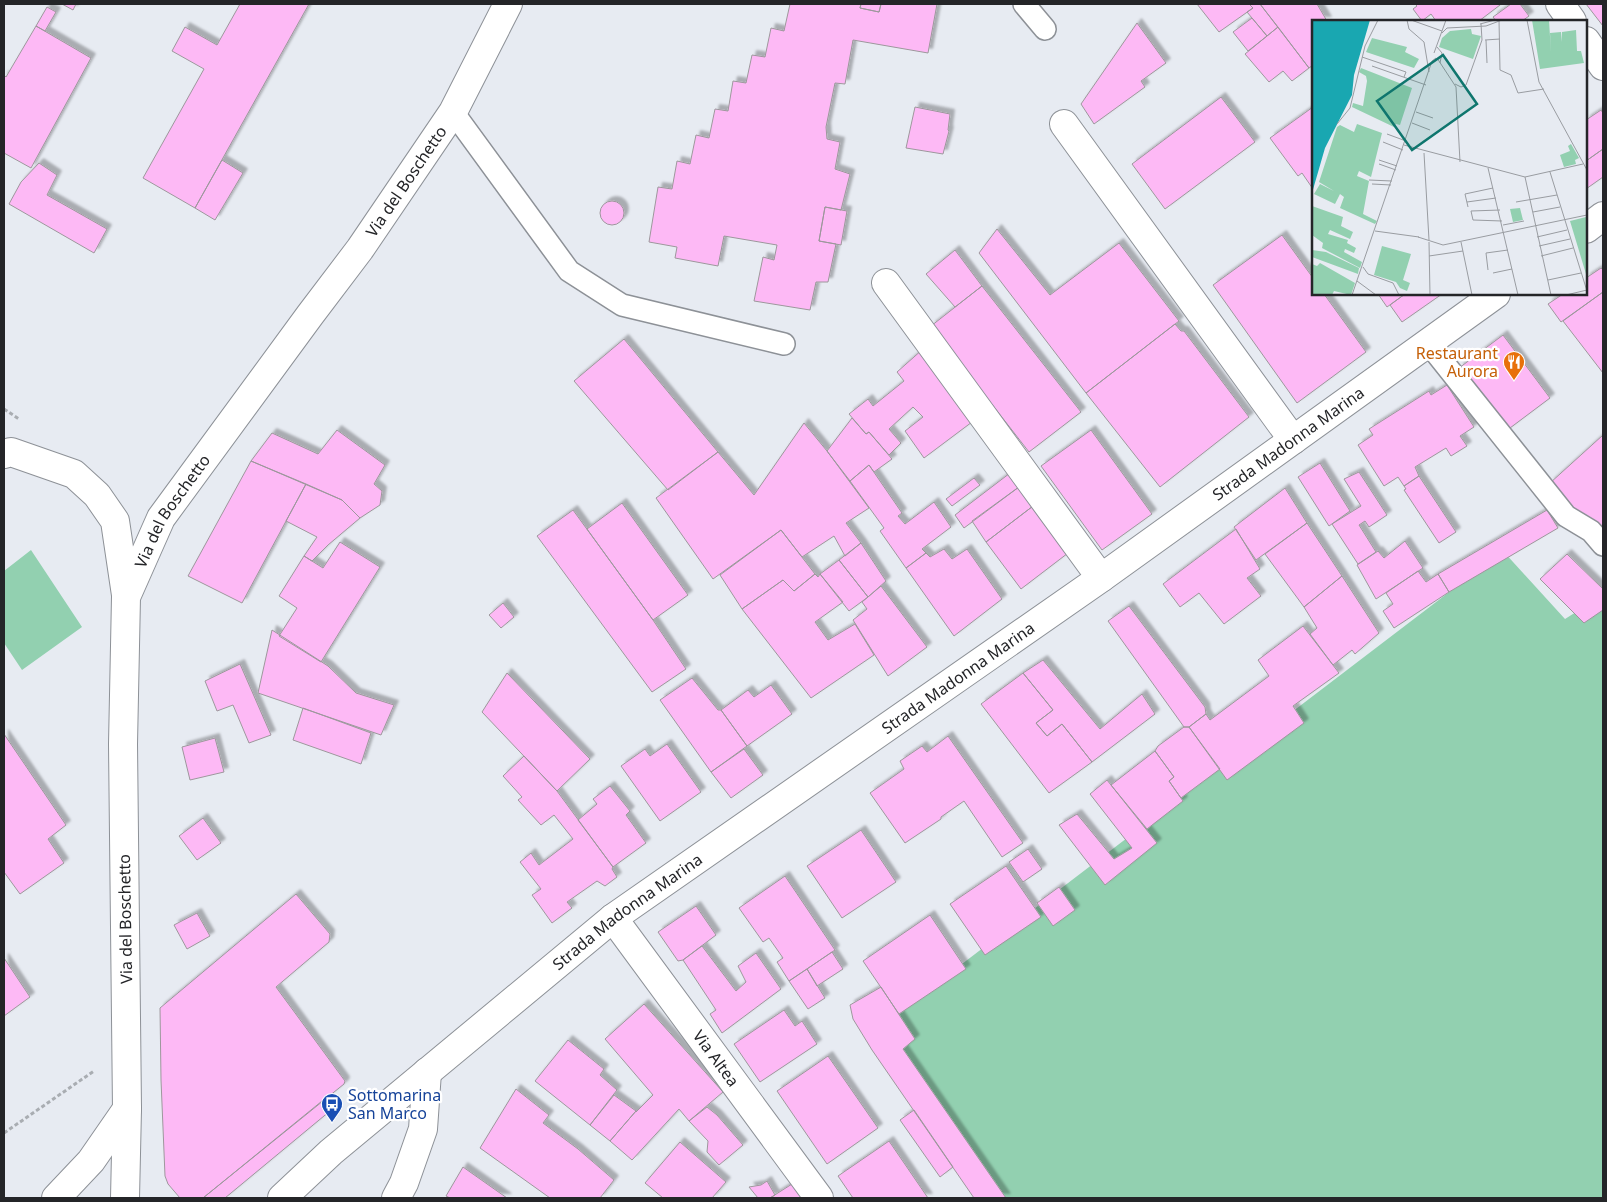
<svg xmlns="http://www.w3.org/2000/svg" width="1607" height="1202" viewBox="0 0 1607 1202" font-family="'Noto Sans',sans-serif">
<defs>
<filter id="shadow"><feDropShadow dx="4.5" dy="-4.5" stdDeviation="1" flood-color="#0004"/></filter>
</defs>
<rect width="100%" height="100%" fill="#e7ebf2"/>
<!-- green -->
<path fill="#92d0b0" d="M 31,550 L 82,627 L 22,670 L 4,643 L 4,571 Z
M 1503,551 L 1565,619 L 1603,595 L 1603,1198 L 1000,1198 L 882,1025 Z"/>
<!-- building -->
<path fill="#fdb9f5" stroke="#9d979c" filter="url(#shadow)" d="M 62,4 L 76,4 L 73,10 Z
M 240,4 L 309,4 L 195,208 L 143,178 L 204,69 L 172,51 L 185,27 L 217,45 Z
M 790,4 L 861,4 L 860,8 L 879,12 L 881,4 L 937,4 L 928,53 L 853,40 L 845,84 L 835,83 L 826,127 L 827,139 L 840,142 L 835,169 L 850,174 L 841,210 L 825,207 L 819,241 L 836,244 L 828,282 L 816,282 L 810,310 L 754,301 L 763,257 L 774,260 L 777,245 L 724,236 L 718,266 L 675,258 L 677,247 L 649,242 L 658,187 L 672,189 L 677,161 L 690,164 L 696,135 L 709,138 L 715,109 L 728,111 L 733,81 L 746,83 L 752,55 L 765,57 L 771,28 L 784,31 Z
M 861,4 L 881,4 L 879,12 L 860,8 Z
M 1197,4 L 1249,4 L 1253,8 L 1219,32 Z
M 1249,4 L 1260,4 L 1278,27 L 1267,36 L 1247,12 L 1253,8 Z
M 1260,4 L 1317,4 L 1327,21 L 1313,21 L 1313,65 L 1309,68 Z
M 1415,4 L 1499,4 L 1500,5 L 1479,21 L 1436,21 L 1431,14 L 1422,21 L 1413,9 L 1417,6 Z
M 1511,4 L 1520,4 L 1529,16 L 1522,21 L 1496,21 L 1493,17 Z
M 1586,4 L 1603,4 L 1603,26 Z
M 47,7 L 56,12 L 45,31 L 36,26 Z
M 1252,18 L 1267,36 L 1248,51 L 1233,32 Z
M 1137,23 L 1166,63 L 1141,81 L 1145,87 L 1094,124 L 1081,104 Z
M 36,26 L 91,58 L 31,168 L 4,153 L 4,75 L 6,77 Z
M 1278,27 L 1309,68 L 1292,81 L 1283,71 L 1269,82 L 1245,54 Z
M 1221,97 L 1255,142 L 1165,209 L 1132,164 Z
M 915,107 L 950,114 L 948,130 L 949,131 L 943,154 L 906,148 Z
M 1313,107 L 1313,189 L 1302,173 L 1298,176 L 1270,138 Z
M 1601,110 L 1603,113 L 1603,149 L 1586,161 L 1586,120 Z
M 1603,149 L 1603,177 L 1586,189 L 1586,161 Z
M 222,160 L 243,173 L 215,220 L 195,208 Z
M 39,163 L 57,175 L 47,195 L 107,229 L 94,253 L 9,204 L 21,182 Z
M600 213a12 12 0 1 1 24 0a12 12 0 1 1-24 0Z
M 825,207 L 847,211 L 841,245 L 819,241 Z
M 997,229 L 1050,295 L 1119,243 L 1179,321 L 1086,393 L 979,253 Z
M 1282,235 L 1313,278 L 1313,294 L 1324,294 L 1366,352 L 1297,403 L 1213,285 Z
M 955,250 L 982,286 L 955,307 L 926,274 Z
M 1601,268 L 1603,270 L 1603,292 L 1561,322 L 1548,304 L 1563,294 L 1586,294 L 1586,278 Z
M 982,286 L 1081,412 L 1029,452 L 931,326 Z
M 1603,292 L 1603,373 L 1563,321 Z
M 1378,294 L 1405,294 L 1387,307 Z
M 1405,294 L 1442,294 L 1402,322 L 1390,305 Z
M 1175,324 L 1181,331 L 1184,331 L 1249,417 L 1160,487 L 1086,393 Z
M 1503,335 L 1550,398 L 1506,431 L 1459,368 Z
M 624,339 L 718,452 L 668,490 L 574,381 Z
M 923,349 L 976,419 L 924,458 L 905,431 L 923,417 L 913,407 L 889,429 L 901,443 L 889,455 L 869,432 L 866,434 L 849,414 L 868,399 L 873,406 L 904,381 L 897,372 Z
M 1447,385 L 1474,427 L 1460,436 L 1467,446 L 1451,456 L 1446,448 L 1415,467 L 1419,476 L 1404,486 L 1398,477 L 1384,486 L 1358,445 L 1373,435 L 1369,429 L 1429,391 L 1431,395 Z
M 852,418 L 866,434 L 869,432 L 892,459 L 874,472 L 869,465 L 850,481 L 827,451 Z
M 804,423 L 827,451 L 869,508 L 846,523 L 861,543 L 845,556 L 834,536 L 802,557 L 781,530 L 713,579 L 656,498 L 718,452 L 754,495 Z
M 337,430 L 385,465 L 374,484 L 382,491 L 380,505 L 360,518 L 342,500 L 251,461 L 272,433 L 318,454 Z
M 1091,430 L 1152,514 L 1102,550 L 1041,466 Z
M 1603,435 L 1603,526 L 1576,515 L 1550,483 Z
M 251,461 L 306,484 L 242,603 L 188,576 Z
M 1320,463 L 1350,511 L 1329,526 L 1298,477 Z
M 869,465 L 902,513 L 898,516 L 905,524 L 934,502 L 951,527 L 922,549 L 926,553 L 906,568 L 880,531 L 884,528 L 850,481 Z
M 1014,470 L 1023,484 L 964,528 L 955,515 Z
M 1359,472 L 1387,515 L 1369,527 L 1365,521 L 1359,525 L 1376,552 L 1358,564 L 1332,524 L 1361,506 L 1344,479 Z
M 1419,476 L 1456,532 L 1439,543 L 1404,490 L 1406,489 L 1404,486 Z
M 974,478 L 980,485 L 952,506 L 946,499 Z
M 306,484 L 342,500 L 360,518 L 328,545 L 312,561 L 304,556 L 317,537 L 286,521 Z
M 1023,484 L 1037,503 L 986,542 L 972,521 Z
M 1285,488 L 1307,523 L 1256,560 L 1234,527 Z
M 622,503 L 688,595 L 653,620 L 587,529 Z
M 1037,503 L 1072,550 L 1021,589 L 986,542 Z
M 573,510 L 653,620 L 686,669 L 652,692 L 537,536 Z
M 1547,510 L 1558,528 L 1449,592 L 1438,574 Z
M 1307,523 L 1342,576 L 1304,607 L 1265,554 Z
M 1236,529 L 1260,569 L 1247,578 L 1261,596 L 1224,624 L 1199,593 L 1180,607 L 1163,584 Z
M 781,530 L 815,574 L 794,591 L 783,580 L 742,609 L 720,575 Z
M 1405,541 L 1423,568 L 1376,599 L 1357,565 L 1378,551 L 1384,558 Z
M 340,542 L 380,567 L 321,662 L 279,636 L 297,608 L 279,596 L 304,556 L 323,568 Z
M 861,543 L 886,581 L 868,597 L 839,560 Z
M 944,549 L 952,559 L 967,549 L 1002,599 L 954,636 L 906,568 L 926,553 L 930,557 Z
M 1567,554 L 1603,589 L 1603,610 L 1584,623 L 1540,579 Z
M 839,560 L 868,597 L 849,611 L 820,574 Z
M 1418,571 L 1426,582 L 1438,574 L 1449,592 L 1394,628 L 1383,611 L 1393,604 L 1386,593 Z
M 815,574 L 818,577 L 820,574 L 843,602 L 815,622 L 828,640 L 855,624 L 874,655 L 811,698 L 742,609 L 783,580 L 794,591 Z
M 1342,576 L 1379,633 L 1355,654 L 1352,650 L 1333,665 L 1310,634 L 1317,628 L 1304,607 Z
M 881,586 L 927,647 L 888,676 L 853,620 L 867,609 L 862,602 Z
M 503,603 L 514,617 L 501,628 L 489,615 Z
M 1129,606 L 1205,707 L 1206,714 L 1189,727 L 1184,727 L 1108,621 Z
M 1303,626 L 1339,673 L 1293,706 L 1304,723 L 1227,780 L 1189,727 L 1206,714 L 1210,720 L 1269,676 L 1258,660 Z
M 272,630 L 328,666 L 356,693 L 394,705 L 381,735 L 258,693 Z
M 1043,660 L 1100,729 L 1142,694 L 1155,714 L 1092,762 L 1062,724 L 1047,736 L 1036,723 L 1053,710 L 1023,673 Z
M 240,664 L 271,735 L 249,743 L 233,705 L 217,711 L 205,681 Z
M 507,673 L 590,759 L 557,791 L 482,712 Z
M 1023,673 L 1053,710 L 1036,723 L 1047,736 L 1062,724 L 1092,762 L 1049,793 L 981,704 Z
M 692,678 L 718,710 L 721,710 L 747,746 L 711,772 L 660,700 Z
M 771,685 L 792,714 L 747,746 L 721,710 L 748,690 L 754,697 Z
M 303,708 L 371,733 L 361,764 L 293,740 Z
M 1184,727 L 1189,727 L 1220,769 L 1181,798 L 1169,781 L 1174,777 L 1155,751 L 1158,746 Z
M 4,734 L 66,825 L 48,839 L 64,863 L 20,894 L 4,872 Z
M 948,736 L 1023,843 L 1002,857 L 964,801 L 941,817 L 941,819 L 905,843 L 870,793 L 904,769 L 900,761 L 922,746 L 927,752 Z
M 215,738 L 224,772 L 190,780 L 182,747 Z
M 667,744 L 701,792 L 660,821 L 621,766 L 645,749 L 650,756 Z
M 744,749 L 763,775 L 731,798 L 711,772 Z
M 1155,751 L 1174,777 L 1169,781 L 1183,801 L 1147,829 L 1111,785 Z
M 524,756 L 557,791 L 613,867 L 612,869 L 617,877 L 605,886 L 597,881 L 567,902 L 572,908 L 552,923 L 532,895 L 541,889 L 520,862 L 531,853 L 539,865 L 573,839 L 554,815 L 541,825 L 518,800 L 522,797 L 503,776 Z
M 1107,780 L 1157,843 L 1105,885 L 1059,825 L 1077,814 L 1114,859 L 1132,848 L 1090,794 Z
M 610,786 L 630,811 L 626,815 L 646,843 L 613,867 L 578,820 L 597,804 L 593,799 Z
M 203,818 L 221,843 L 197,860 L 179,836 Z
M 861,830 L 896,882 L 842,918 L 807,866 Z
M 1028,849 L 1042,869 L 1023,882 L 1009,862 Z
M 1006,866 L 1041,917 L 985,955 L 950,904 Z
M 785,876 L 835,950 L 789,981 L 777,962 L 783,958 L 769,938 L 763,942 L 739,908 Z
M 1059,887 L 1075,910 L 1053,926 L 1037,903 Z
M 296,894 L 330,934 L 329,942 L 276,987 L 345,1081 L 344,1084 L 203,1198 L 180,1198 L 168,1184 L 165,1176 L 161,1080 L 160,1008 Z
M 696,906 L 716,935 L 683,960 L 678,961 L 658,932 Z
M 197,913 L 210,936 L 187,949 L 174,925 Z
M 930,915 L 966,969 L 899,1014 L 863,961 Z
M 702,946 L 736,991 L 746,982 L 738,966 L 756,953 L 781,989 L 722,1033 L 710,1014 L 716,1010 L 683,960 Z
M 832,952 L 843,969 L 817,986 L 807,969 Z
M 4,958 L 30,997 L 4,1016 Z
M 807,969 L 825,998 L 808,1009 L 789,981 Z
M 881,987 L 915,1039 L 903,1049 L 1006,1198 L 974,1198 L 872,1050 L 853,1019 L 850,1005 Z
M 644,1004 L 723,1092 L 689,1121 L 679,1109 L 632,1160 L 610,1141 L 636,1111 L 636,1112 L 653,1095 L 605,1039 Z
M 784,1010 L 795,1026 L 802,1021 L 817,1044 L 760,1082 L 734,1044 Z
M 568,1040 L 604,1069 L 600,1075 L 617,1090 L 590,1125 L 535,1081 Z
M 828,1056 L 878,1128 L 827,1164 L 777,1091 Z
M 516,1089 L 549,1115 L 543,1123 L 578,1149 L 614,1180 L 600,1198 L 550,1198 L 480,1148 Z
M 614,1095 L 636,1111 L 610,1141 L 590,1125 Z
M 322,1101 L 330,1111 L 225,1198 L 203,1198 Z
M 707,1107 L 717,1115 L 743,1145 L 719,1165 L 707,1152 L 708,1141 L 689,1121 Z
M 914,1110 L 953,1167 L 940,1177 L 900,1120 Z
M 889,1141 L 928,1198 L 853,1198 L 838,1176 Z
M 680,1142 L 726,1182 L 712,1198 L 663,1198 L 645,1183 Z
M 463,1167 L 507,1198 L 450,1198 L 446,1196 Z
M 803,1177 L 819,1198 L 770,1198 Z
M 767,1181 L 775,1195 L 770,1198 L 758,1198 L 749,1187 L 761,1185 Z"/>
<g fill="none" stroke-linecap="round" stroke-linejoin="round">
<!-- lane casing -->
<g stroke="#8d9197" stroke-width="24">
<path id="lane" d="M 1024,4 L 1045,29
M 453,112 L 569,271 L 622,305 L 784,344
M 1428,343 L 1566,516 L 1591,531 L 1603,545"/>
</g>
<!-- street casing -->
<g stroke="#8d9197" stroke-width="30">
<g id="street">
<path d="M 1560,4 L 1572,21"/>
<path d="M 1586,41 L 1603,66"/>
<path d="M 1064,124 L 1293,440"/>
<path d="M 886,283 L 1101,578"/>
<path d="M 4,454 L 11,452 L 74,474 L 97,495 L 115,521 L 126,595"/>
<path id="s1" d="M 613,918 L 819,1198"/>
<path d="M 56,1198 L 91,1161 L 127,1109"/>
<path id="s2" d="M 125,1198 L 127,1109 L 123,744 L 126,597 L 161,518 L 310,315 L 360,249 L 453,112 L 508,4"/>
</g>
</g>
<!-- secondary casing -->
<g stroke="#8d9197" stroke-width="30">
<g id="secondary">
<path d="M 1586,229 L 1603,216"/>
<path id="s3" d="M 282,1198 L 331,1152 L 613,918 L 1101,578 L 1496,294"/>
<path d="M 396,1198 L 404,1183 L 423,1129 L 427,1072"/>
</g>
</g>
<!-- path -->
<path stroke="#a9adb2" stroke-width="3" stroke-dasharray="4 2.5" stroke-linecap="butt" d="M 4,409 L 19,419
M 4,1133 L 94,1071"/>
<!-- lane -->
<use href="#lane" stroke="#fff" stroke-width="21"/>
<!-- street -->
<use href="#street" stroke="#fff" stroke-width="28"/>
<!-- secondary -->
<use href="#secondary" stroke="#fff" stroke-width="28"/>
</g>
<!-- icons -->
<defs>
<g id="restaurant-pin" transform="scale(1.125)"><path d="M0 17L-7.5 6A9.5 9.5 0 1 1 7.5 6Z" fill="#e8710a" stroke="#fff"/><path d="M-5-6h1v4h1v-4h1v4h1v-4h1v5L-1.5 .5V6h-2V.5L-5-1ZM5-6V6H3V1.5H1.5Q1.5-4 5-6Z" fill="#fff"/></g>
<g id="bus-pin" transform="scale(1.125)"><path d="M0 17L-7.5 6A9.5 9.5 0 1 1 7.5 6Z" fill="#1a4fb4" stroke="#fff"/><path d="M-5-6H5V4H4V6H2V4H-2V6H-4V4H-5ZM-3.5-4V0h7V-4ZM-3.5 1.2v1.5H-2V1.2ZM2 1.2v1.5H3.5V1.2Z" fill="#fff"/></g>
</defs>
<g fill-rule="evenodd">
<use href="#restaurant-pin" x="1514" y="362"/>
<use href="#bus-pin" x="332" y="1104"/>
</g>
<g text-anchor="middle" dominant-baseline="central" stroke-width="4.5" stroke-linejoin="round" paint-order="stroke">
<!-- street labels -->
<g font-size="16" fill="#242528" stroke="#fff">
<text stroke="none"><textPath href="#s2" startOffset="1104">Via del Boschetto</textPath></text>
<text stroke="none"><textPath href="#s3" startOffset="1259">Strada Madonna Marina</textPath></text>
<text stroke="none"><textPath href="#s2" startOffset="699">Via del Boschetto</textPath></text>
<text stroke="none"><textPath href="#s3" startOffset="854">Strada Madonna Marina</textPath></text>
<text stroke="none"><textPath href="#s3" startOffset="449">Strada Madonna Marina</textPath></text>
<text transform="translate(125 919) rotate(-91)">Via del Boschetto</text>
<text stroke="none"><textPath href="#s1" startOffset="174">Via Altea</textPath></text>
</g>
<!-- food labels -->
<g font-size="16" fill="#c56008" stroke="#fff" text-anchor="end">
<text x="1498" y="353">Restaurant<tspan x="1498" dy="18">Aurora</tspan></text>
</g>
<!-- transit labels -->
<g font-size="16" fill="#164399" stroke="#fff" text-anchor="start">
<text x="348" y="1095">Sottomarina<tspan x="348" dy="18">San Marco</tspan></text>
</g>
</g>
<!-- overview -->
<g transform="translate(1312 20)">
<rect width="275" height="275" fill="#e7ebf2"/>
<path d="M 220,0 L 237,0 L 239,33 L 238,13 L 249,12 L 250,22 L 250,12 L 264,10 L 265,31 L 269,31 L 272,43 L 228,49 ZM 159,9 L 160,14 L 169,16 L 161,39 L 127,27 L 130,18 L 138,11 ZM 60,18 L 95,27 L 93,32 L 107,39 L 102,48 L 54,32 ZM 49,48 L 100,68 L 88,105 L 84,104 L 82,107 L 40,87 L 41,83 L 51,86 L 55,61 L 54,56 L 47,52 ZM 45,104 L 70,113 L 59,157 L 47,151 L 45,156 L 57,161 L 51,194 L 65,201 L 63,204 L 28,188 L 32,177 L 28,174 L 23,184 L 2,174 L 8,164 L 22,171 L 7,162 L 25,107 L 28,105 L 42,112 ZM 259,124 L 267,138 L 263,140 L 264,144 L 252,147 L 248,135 L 258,131 L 256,126 ZM 0,186 L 31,197 L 29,206 L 41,212 L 38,219 L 18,210 L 16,214 L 36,220 L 35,223 L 44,228 L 42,233 L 33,229 L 32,232 L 50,242 L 48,248 L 10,228 L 11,223 L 0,215 ZM 208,188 L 211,200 L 201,202 L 198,189 ZM 274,197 L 275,198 L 274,254 L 258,201 ZM 70,226 L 99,234 L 91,260 L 98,263 L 95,271 L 88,268 L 84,262 L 62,255 ZM 0,230 L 14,232 L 47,248 L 46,254 L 0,237 ZM 8,243 L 43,263 L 39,275 L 22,271 L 20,275 L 0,275 L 0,244 L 5,246 Z" fill="#92d0b0"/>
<path d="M 0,0 L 58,0 L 42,55 L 40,75 L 13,128 L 0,173 Z" fill="#19a7b1"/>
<path fill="none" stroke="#999ca1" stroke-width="1" d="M 95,0 L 97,9 L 112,22 L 117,52M 99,0 L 130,11M 187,0 L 188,50 L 199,55 L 206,73 L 232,69M 215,0 L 227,62 L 275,150M 168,4 L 183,0M 130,13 L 135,8 L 174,6 L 190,0M 173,20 L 188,19M 174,20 L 175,43M 125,27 L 130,33 L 128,43M 122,33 L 134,0M 50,37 L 94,52 L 92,57M 125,38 L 144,67 L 148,142M 60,46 L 114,65M 143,64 L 149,67 L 154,65 L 170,20 L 169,4M 104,92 L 121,98M 100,103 L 118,110M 25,104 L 38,88 L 53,26 L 66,0M 75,114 L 94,121M 71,122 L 91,130M 92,125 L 213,157 L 271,144M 112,133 L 117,220M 67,140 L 85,146M 67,144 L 84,150M 176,148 L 206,275M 238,152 L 275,271M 213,157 L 239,275M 57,160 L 80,161M 60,164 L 79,165M 155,182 L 184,178M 204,182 L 245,175M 156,187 L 153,174 L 181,168M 188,190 L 159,191 L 161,200 L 190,201M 221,192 L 248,187M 191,205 L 212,201M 63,211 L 107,217M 106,217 L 131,225 L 275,195M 225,217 L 255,210M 117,222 L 118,275M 149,222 L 160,275M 227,226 L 258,219M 117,236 L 151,231M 229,236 L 261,228M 51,247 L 56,254 L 81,263 L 87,275M 176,250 L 174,233 L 196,230M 181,253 L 200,249M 236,260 L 269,253M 45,261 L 64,275M 40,275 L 120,41 L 124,38M 254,275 L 275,270"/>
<path fill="#0f766e" fill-opacity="0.15" stroke="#0f766e" stroke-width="2.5" d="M 131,35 L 165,84 L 100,130 L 65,81 Z"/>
<rect width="275" height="275" fill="none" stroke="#242528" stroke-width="2.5"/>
</g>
<!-- border -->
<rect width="1607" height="1202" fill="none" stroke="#242528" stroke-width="10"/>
</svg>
